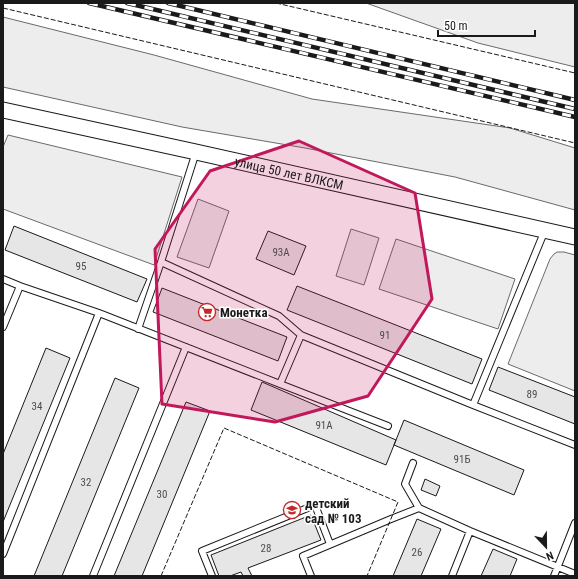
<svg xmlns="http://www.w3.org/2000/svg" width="578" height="579" viewBox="0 0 578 579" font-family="'Roboto Condensed',sans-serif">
<rect width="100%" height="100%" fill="#fff"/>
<!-- built -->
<path fill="#ededed" stroke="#6a6a6a" d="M 366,3 L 575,3 L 575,67 L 478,43 Z
M 3,17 L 154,55 L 312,99 L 510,128 L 575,148 L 575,210 L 455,177 L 305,148 L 182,127 L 3,87 Z
M 8,135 L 182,177 L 154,265 L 3,209 L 3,147 Z
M 198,199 L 229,211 L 209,268 L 177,257 Z
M 351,229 L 379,238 L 364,285 L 336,276 Z
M 396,239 L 515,279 L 498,329 L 379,289 Z
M 557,252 L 564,252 L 575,255 L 575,391 L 508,364 L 550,259 L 554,254 Z"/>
<!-- building -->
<path fill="#e6e6e6" stroke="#1a1a1a" d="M 14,226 L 147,279 L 137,302 L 5,250 Z
M 268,231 L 306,246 L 294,275 L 256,259 Z
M 297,286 L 482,359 L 472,384 L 287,310 Z
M 162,288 L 287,337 L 278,361 L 153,312 Z
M 46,348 L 70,358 L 3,522 L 3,454 Z
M 498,367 L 575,397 L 575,424 L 489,390 Z
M 115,378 L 139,388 L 62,576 L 34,576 Z
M 262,382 L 396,440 L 386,465 L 251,410 Z
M 186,402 L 210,411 L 142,576 L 114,576 Z
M 404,420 L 524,470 L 514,495 L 394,445 Z
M 425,479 L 440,486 L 436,496 L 421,490 Z
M 311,515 L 321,540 L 248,568 L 252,576 L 243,576 L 241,572 L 230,576 L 219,576 L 211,555 Z
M 417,519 L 441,529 L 421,576 L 393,576 Z
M 493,549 L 517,559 L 510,576 L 481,576 Z"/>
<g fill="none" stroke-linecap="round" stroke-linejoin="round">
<!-- service casing -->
<g stroke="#1a1a1a" stroke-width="8">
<path id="service" d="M 161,262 L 279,316 L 301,335 L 473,405 L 575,445
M 3,279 L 20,286
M 3,327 L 20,286 L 99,313 L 280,384 L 301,335
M 138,329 L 161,262 L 196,152
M 280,384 L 388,426
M 473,405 L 545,230
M 413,463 L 405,484 L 419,508
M 3,554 L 99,313
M 93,576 L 186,347
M 212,576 L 202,551 L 315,505 L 330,544
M 311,576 L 303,556 L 391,519 L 419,508 L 470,531 L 575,574
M 452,576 L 470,531
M 554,576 L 575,523"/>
</g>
<!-- tertiary casing -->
<g stroke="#1a1a1a" stroke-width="17">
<g id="tertiary">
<path id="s1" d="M 3,110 L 196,152 L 575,237"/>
</g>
</g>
<!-- service -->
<use href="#service" stroke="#fff" stroke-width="6"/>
<!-- tertiary -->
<use href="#tertiary" stroke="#fff" stroke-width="15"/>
<!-- rail casing -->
<g stroke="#1a1a1a" stroke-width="4.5">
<path id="rail" d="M 89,3 L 575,117
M 127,3 L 575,109
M 168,3 L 575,100"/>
</g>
<!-- rail -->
<use href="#rail" stroke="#fff" stroke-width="3" stroke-dasharray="9" stroke-linecap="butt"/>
<!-- fence -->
<path stroke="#1a1a1a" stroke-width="1" stroke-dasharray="5 2" stroke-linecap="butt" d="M 276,3 L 575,73
M 3,8 L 575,143
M 161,576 L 224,428 L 398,502 L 367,576"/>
</g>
<!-- marked area -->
<path fill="#c2185b" fill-opacity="0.2" stroke="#c2185b" stroke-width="3" stroke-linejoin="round" d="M 299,141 L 415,193 L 432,299 L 368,396 L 275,422 L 162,404 L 155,249 L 210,171 Z"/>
<!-- icons -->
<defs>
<g id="supermarket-ring" transform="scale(0.9)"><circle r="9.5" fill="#fff" stroke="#c62828" stroke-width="1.5"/><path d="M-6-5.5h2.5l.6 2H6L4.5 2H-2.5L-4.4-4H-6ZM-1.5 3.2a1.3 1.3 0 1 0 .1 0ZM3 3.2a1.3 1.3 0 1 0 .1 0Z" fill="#c62828"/></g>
<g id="school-ring" transform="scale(0.9)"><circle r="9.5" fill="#fff" stroke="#c62828" stroke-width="1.5"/><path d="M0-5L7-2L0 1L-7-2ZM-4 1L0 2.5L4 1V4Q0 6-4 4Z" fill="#c62828"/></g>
</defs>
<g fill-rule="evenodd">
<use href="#supermarket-ring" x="207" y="312"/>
<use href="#school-ring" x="292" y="510"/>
</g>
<g text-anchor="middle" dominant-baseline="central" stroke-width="3" stroke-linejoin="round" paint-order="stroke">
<!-- number labels -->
<g font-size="11" fill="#4d4d4d">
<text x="281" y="252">93А</text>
<text x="81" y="266">95</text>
<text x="385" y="335">91</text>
<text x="532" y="394">89</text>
<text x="37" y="406">34</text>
<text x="324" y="425">91А</text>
<text x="462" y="459">91Б</text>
<text x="86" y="482">32</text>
<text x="162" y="494">30</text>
<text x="266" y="548">28</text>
<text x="417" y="552">26</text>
</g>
<!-- street labels -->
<g font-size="13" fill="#1a1a1a" stroke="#fff">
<text stroke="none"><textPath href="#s1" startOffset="293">улица 50 лет ВЛКСМ</textPath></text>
</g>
<!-- poi labels -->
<g font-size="13" font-weight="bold" fill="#1a1a1a" stroke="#fff" text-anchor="start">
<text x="220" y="312">Монетка</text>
<text x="305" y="503">детский<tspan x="305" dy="15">сад № 103</tspan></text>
</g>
</g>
<!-- border -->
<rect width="578" height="579" fill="none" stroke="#1a1a1a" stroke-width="8"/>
<!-- north arrow -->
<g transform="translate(546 547) rotate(158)" stroke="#ffffff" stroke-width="3" paint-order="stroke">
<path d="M0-3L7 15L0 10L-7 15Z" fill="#1a1a1a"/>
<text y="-6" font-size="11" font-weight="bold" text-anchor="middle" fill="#1a1a1a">N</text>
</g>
<!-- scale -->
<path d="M438 30v6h97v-6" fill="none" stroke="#1a1a1a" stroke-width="2"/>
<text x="444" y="30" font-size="12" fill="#1a1a1a" stroke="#ffffff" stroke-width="3" paint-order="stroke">50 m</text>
</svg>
